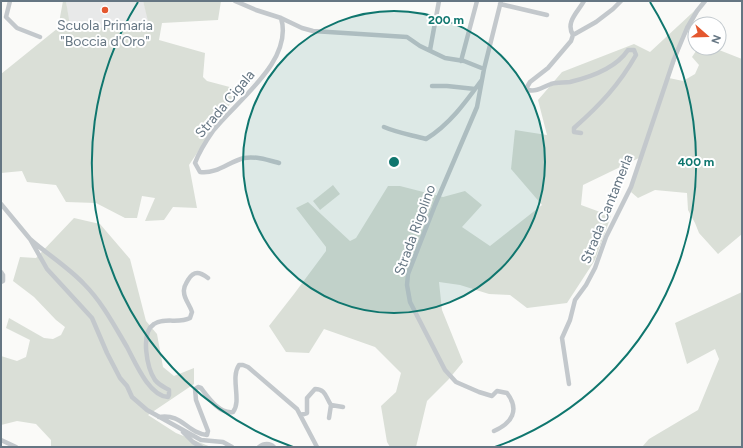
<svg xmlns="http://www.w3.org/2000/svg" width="743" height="448" viewBox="0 0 743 448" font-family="Figtree,sans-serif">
<rect width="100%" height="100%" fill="#fafaf8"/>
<!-- built -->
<path fill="#e8e9e9" d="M 66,1 L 143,1 L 149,21 L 70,33 Z"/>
<!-- green -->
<path fill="#dadfd7" d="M 63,1 L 66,1 L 71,32 L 148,21 L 143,1 L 221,1 L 218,20 L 162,23 L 159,40 L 205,53 L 203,77 L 207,81 L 241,90 L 228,107 L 189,165 L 197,208 L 173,207 L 164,220 L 145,221 L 155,198 L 142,196 L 137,218 L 125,218 L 96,203 L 66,202 L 56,185 L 27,182 L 22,171 L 1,173 L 1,74 L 58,28 Z
M 705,1 L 684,39 L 669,78 L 683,81 L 695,74 L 699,65 L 692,57 L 698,48 L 714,48 L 742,59 L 742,234 L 718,254 L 699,233 L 695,223 L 688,210 L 687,193 L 655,190 L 638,198 L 631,192 L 641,157 L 583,185 L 581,205 L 611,216 L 595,260 L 567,303 L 527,308 L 510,295 L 489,294 L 460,285 L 439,282 L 442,310 L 463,362 L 448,380 L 427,401 L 416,447 L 390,447 L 387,442 L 381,406 L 396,392 L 401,373 L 375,347 L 324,329 L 309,353 L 286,352 L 269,326 L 294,294 L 326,251 L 326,247 L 296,208 L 308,202 L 350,241 L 356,238 L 388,186 L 400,186 L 443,197 L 465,191 L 482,205 L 462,227 L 490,246 L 542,205 L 511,169 L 515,130 L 547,135 L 538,100 L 562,72 L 634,44 L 650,52 Z
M 333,185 L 340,194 L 320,210 L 313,201 Z
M 74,218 L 100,224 L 130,259 L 146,321 L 157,334 L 163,367 L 174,376 L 194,368 L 194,384 L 148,415 L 176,433 L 211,447 L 51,447 L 51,440 L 36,424 L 17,421 L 1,425 L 1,356 L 17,361 L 26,357 L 30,340 L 6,328 L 9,318 L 44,338 L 53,339 L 61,335 L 65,327 L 56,320 L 34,297 L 13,281 L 20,257 L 36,258 Z
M 742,292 L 742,447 L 642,447 L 649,439 L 698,410 L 719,359 L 715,349 L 687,364 L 675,323 Z"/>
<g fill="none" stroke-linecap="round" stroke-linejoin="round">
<!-- street -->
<path stroke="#c3c8cc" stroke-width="4.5" d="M 10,1 L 6,17 L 17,28 L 40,37
M 235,1 L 256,10 L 281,18 C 294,61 236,101 213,131 C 206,141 199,152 195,163 L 200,172 C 218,174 228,162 244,158 C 256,156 268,160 279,163
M 500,4 L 547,15
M 281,18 L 302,28 L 313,31 L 407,37 L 420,46 L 445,58 L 464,61 L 484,69
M 573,35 C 565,22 578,12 584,1
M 430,50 L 439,1
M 461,61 L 477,1
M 432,86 L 447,86 L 475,89
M 384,127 C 398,133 412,135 426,139 C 449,125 465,103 481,81
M 581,133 L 574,132 L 574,128 C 600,105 619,85 636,55 L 634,50 L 628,50 C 616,68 591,77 570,82 C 564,83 557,82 551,84 C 543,87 537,92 528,90 L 527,87 L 530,82 L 548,68 L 571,41 L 573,35 L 596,22 L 613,9 L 621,1
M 1,204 L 30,239 L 47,269 L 92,318 L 107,353 L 120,378 L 127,386 L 132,397 L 147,410 L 201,440 L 223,442 L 232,447
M 30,239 C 48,255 68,267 84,284 C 102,302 114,325 127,347 C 135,362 149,396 168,397 L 169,395 L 169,390 C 164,387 159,385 155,380 C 147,368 140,333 154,324 C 164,317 179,324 190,318 L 192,312 C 190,305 184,299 184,292 C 183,287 186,284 188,280 C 194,270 200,272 208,278
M 1,272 L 3,275 L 3,281 L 1,282
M 569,384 L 562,338 L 570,320 L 575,300 L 586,285 L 595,268 L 606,237 L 631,187 L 674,59 L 687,28 L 697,11 L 705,1
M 301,415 L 307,413 L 307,398 L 315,389 C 326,389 326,398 331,405 L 343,407
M 159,417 C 182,413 187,433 207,435 L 208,431 L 196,400 L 195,389 L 198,387 L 201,388 C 208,397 219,414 233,412 C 242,401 230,378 239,365 L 243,365 L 248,367 L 297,409 L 317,447
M 329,418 L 331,405
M 494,431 C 512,423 520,410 507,393 L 497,391 L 492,396 L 479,392 L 456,382 L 445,370 L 410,302 L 407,285 L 408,274 L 435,205 L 477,107 L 484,69 L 501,1
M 183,432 L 193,442 L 201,447
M 1,440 L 16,447
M 259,447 C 264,443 270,443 274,447"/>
</g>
<!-- distance rings -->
<circle cx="394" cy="162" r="151" fill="#0f766e" fill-opacity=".12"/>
<g fill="none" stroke="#0f766e" stroke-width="2">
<circle cx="394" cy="162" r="151"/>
<path d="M293 447A302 302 0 0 1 138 2M650 2A302 302 0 0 1 495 447"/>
</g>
<!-- markers -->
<circle fill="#e4572e" stroke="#fff" stroke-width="1.5" cx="105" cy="10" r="4"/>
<g text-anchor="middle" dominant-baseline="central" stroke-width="4" stroke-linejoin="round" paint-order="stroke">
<!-- poi labels -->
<g font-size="14" fill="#657683" stroke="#fff">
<text x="105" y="25">Scuola Primaria<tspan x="105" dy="16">"Boccia d'Oro"</tspan></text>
</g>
<!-- street labels -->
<g font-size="14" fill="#657683" stroke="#fff">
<text transform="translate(225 104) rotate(-50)">Strada Cigala</text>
<text transform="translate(607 209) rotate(-68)">Strada Cantamerla</text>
<text transform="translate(415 230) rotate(-70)">Strada Rigolino</text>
</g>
</g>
<circle cx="394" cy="162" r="6" fill="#0f766e" stroke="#fff" stroke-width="2"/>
<g font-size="12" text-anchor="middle" font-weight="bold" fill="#0f766e" stroke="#fff" stroke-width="4" stroke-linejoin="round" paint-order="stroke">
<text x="446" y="24">200 m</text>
<text x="696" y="166">400 m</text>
</g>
<!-- border -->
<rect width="743" height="448" fill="none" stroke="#657683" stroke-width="4"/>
<!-- north arrow -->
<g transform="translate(707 36) rotate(110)"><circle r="19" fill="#ffffff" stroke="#c1c8cd"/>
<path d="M0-3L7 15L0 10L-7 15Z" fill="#e4572e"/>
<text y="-6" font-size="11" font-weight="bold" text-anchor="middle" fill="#657683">N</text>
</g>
</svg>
